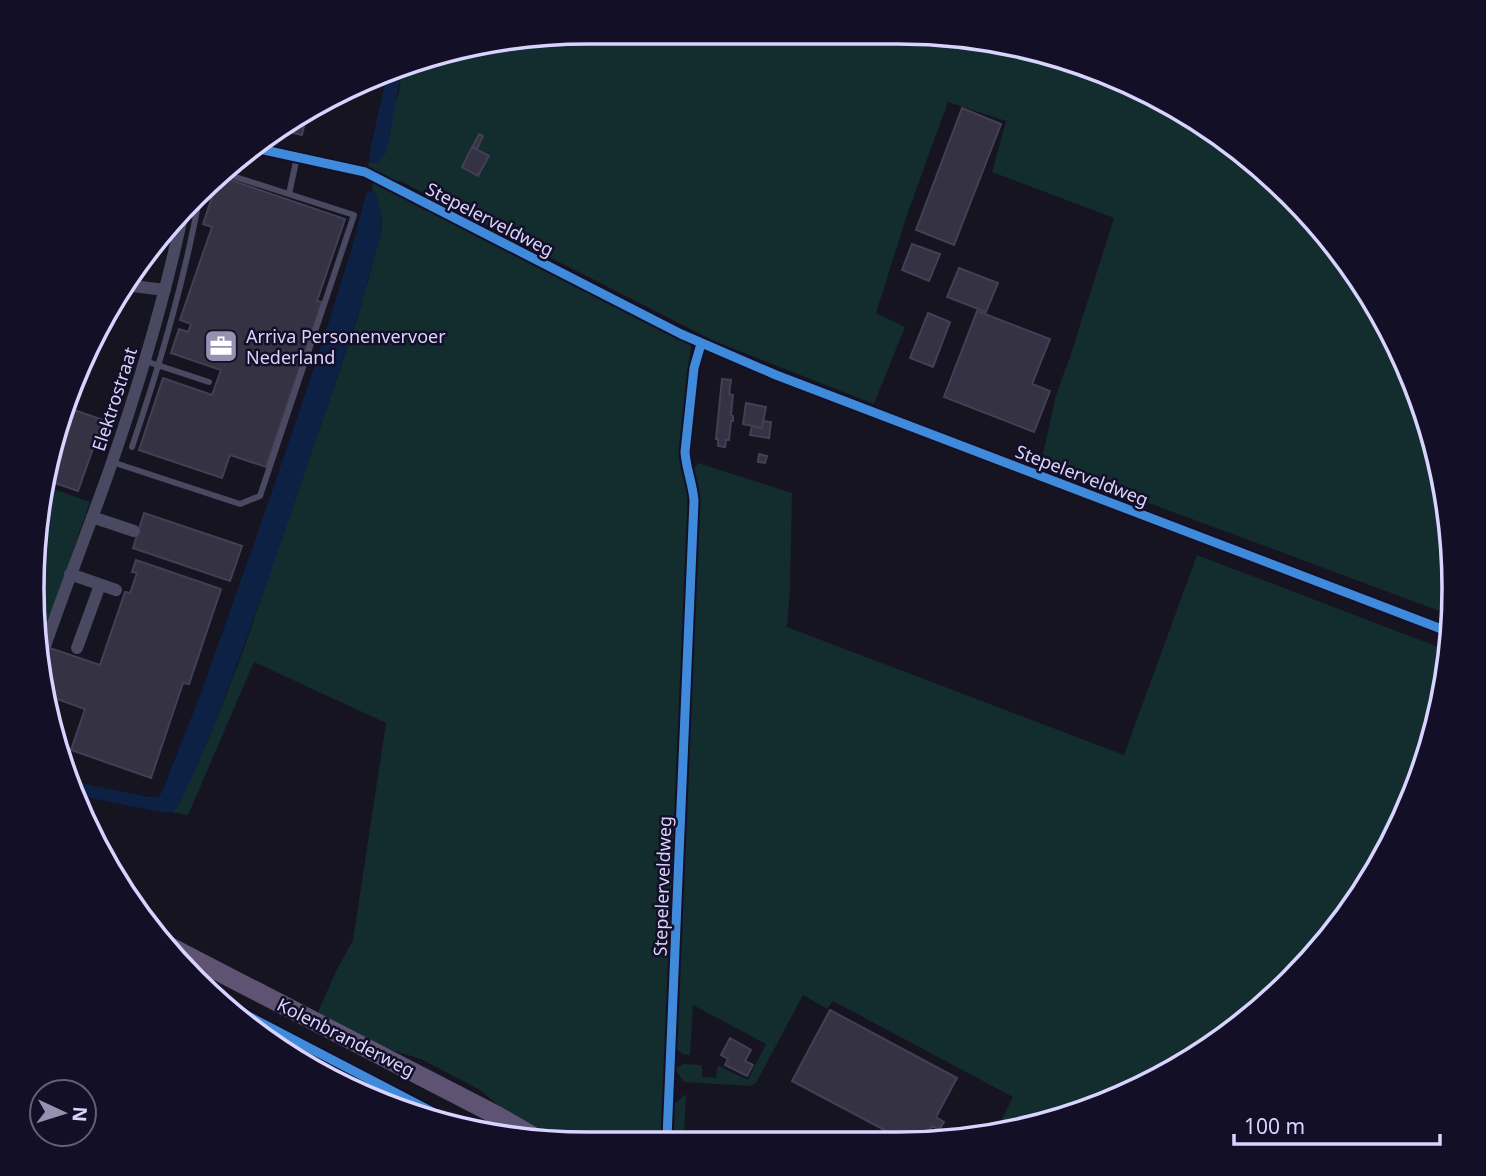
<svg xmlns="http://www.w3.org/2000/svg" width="1486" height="1176" viewBox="0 0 1486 1176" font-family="'Noto Sans',sans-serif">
<rect width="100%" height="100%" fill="#161421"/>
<!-- green -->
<path fill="#132c2d" d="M 588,32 L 934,33 L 1077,61 L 1177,106 L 1265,169 L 1380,310 L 1425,410 L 1450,516 L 1453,616 L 1041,463 L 1056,395 L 1071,354 L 1114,218 L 992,172 L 1006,121 L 948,102 L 908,212 L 876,313 L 905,327 L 874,404 L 716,342 L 400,181 L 397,182 L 366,169 L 370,160 L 371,163 L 399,93 L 402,68 L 444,50 Z
M 373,180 L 691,344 L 680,440 L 689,507 L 663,1138 L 548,1135 L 542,1130 L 504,1110 L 480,1090 L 421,1059 L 381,1047 L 318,1012 L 336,971 L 353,940 L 386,723 L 254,662 L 188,815 L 170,812 L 172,812 L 195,770 L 216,721 L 243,651 L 357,320 L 382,229 L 382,220 L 375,192 L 372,191 Z
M 698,463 L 792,493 L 790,590 L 787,627 L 1124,755 L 1197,555 L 1449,651 L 1435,732 L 1397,834 L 1339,927 L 1265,1007 L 1176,1070 L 1076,1115 L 996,1131 L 1013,1097 L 833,1001 L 827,1009 L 803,995 L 756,1083 L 750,1086 L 684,1082 L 675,1069 L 683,1064 L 700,1065 L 702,1067 L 702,1077 L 716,1078 L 717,1068 L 719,1066 L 748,1080 L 766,1044 L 693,1005 L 690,1055 L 683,1054 L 676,1049 L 694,468 Z
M 45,486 L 90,502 L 39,649 L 32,588 Z
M 686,1094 L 684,1138 L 672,1138 L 673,1105 Z"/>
<!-- water -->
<path fill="#0d2144" d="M 402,68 L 388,146 C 385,154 383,161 374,164 L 370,160 L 369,155 L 387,74 Z
M 367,191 L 375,192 C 379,203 382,216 382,229 L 357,319 L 266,585 L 216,721 L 180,804 L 172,812 L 166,813 L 76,795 L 71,781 L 148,797 L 158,797 L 162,792 L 201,693 L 265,512 L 318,356 L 351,251 Z"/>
<!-- building -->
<path fill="#343243" stroke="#433f54" stroke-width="2" d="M 326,99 L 324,109 L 311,106 Z
M 308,107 L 302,135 L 279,130 Z
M 962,108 L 1001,124 L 954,245 L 916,230 Z
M 479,134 L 483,136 L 477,149 L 473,146 Z
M 472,147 L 489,156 L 478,176 L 462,167 Z
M 219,176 L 345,219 L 317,301 L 322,302 L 266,467 L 230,455 L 222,478 L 139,450 L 163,378 L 212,395 L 221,370 L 171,353 L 179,329 L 188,332 L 191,324 L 180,320 L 212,227 L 203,224 Z
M 912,244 L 940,254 L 929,281 L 902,270 Z
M 959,268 L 998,283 L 986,312 L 947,297 Z
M 977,311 L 1050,339 L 1032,384 L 1050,391 L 1034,432 L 944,397 Z
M 928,313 L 950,322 L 933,367 L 910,358 Z
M 722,379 L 731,380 L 729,394 L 733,395 L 731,415 L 733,416 L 733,421 L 731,421 L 729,440 L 726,440 L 725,447 L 718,446 L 718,439 L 716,439 Z
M 746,403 L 766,407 L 762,428 L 743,424 Z
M 66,407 L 103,420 L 78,491 L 46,480 L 51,444 Z
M 763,421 L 771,422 L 769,438 L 750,435 L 752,426 L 762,428 Z
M 759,454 L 767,456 L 765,463 L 758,462 Z
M 144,513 L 242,546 L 230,581 L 133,548 Z
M 136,560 L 221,589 L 189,684 L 183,683 L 151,778 L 71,750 L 85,709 L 46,695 L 42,665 L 47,647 L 100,665 L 125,592 L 130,593 L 137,573 L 132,572 Z
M 830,1010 L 957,1078 L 936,1117 L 944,1122 L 939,1130 L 932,1126 L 922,1143 L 909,1143 L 792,1081 Z
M 730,1038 L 751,1050 L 745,1061 L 753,1065 L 747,1076 L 725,1065 L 728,1059 L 721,1055 Z"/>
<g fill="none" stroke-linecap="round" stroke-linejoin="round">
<!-- service -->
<path stroke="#4a4962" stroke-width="6" d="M 289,194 L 297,157
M 145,361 L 209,382
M 132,447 C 161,361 185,279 201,189
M 112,462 L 240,504 L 260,496 L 354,215 L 223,173"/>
<!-- minor -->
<path stroke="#4a4962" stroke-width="12" d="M 376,178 L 681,334 L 776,375 L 1452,633
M 125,285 L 165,290
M 92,517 L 134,531
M 70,574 L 116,590
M 77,648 L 100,585
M 41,658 C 62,595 87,534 109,471 C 139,385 165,298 184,208
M 59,752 L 61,753
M 667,1138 L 694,501 C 693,484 686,469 685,452 L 694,368 L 701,344"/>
<!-- primary -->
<path stroke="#5e5373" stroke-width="19" d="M 159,941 L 498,1116 L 531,1135"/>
<!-- cycleway casing -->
<g stroke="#130f26" stroke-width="13">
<path id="cycleway" d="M 255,148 L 365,172 L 681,334 L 776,375 L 1452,633
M 225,1004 L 469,1131
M 667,1138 L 694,501 C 693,484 686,469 685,452 L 694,368 L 701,344"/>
</g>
<!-- cycleway -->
<use href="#cycleway" stroke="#408adc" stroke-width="9"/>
</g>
<!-- icons -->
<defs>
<g id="office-square" transform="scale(1.75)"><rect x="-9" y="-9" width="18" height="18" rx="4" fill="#9591b1" stroke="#130f26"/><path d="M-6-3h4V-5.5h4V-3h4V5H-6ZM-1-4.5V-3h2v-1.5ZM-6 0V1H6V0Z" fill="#fff"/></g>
</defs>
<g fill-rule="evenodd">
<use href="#office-square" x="221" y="346"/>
</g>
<g text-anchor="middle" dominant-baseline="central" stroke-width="5" stroke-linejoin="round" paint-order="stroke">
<!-- street labels -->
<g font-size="18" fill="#d9d4ff" stroke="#130f26">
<text transform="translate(490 219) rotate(27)">Stepelerveldweg</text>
<text transform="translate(114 399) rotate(-72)">Elektrostraat</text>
<text transform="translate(1082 475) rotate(21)">Stepelerveldweg</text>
<text transform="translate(662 886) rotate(-88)">Stepelerveldweg</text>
<text transform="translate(346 1037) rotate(27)">Kolenbranderweg</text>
</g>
<!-- poi labels -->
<g font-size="18" fill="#d9d4ff" stroke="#130f26" text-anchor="start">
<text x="246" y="336">Arriva Personenvervoer<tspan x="246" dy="21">Nederland</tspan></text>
</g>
</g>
<!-- crop -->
<path d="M0 0H1486V1176H0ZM588 44H898A544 544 0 0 1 1442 588V588A544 544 0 0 1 898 1132H588A544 544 0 0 1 44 588V588A544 544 0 0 1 588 44Z" fill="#130f26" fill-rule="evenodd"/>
<path fill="none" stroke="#d9d4ff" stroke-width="3.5" d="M588 44H898A544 544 0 0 1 1442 588V588A544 544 0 0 1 898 1132H588A544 544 0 0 1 44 588V588A544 544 0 0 1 588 44Z"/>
<!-- north arrow -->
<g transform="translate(63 1113) rotate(94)"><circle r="33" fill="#130f26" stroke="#625e7d" stroke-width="2"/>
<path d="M0-5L12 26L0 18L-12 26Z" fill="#9591b1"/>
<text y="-10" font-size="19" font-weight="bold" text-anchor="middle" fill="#d9d4ff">N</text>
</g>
<!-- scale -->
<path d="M1234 1134v10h206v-10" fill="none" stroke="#d9d4ff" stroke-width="3.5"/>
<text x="1244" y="1134" font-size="21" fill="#d9d4ff" stroke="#130f26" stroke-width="5" paint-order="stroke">100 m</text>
</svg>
